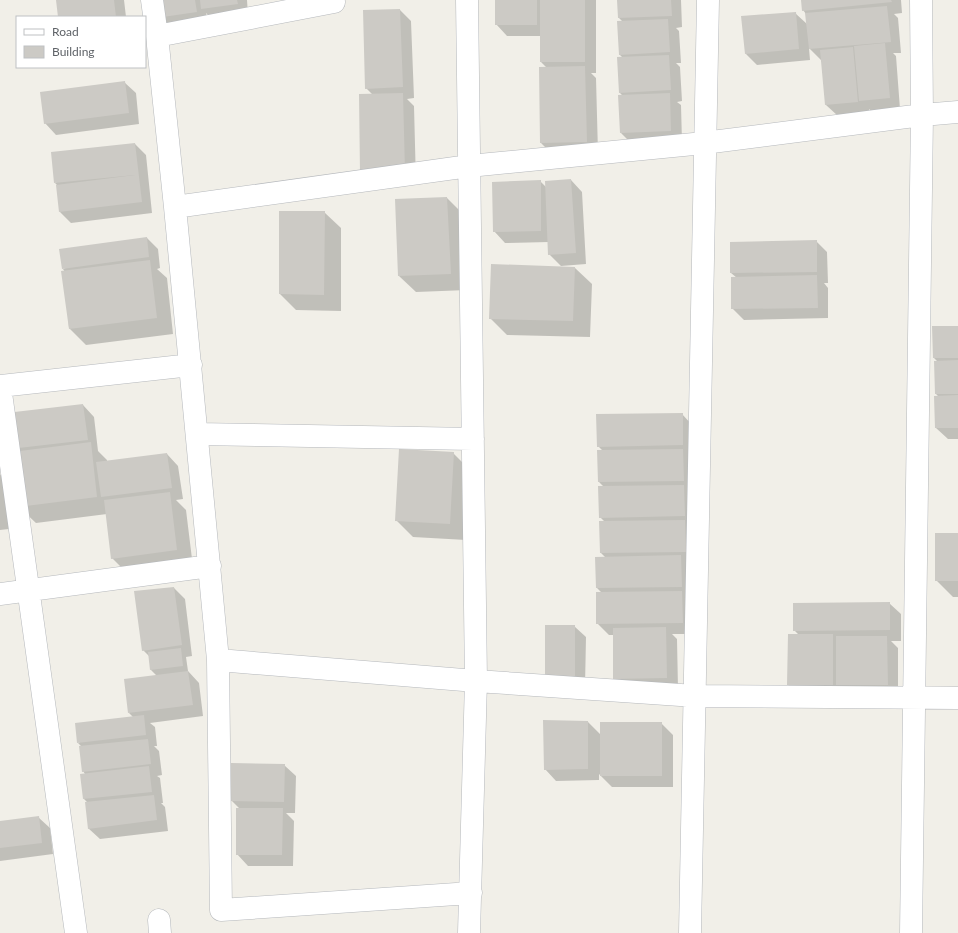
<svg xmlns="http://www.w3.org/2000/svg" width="958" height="933" viewBox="0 0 958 933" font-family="Lato,sans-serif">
<rect width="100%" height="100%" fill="#f1efe8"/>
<!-- shadow -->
<path fill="#0003" d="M 57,0 L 124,0 L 126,17 L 59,17 Z
M 155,0 L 247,0 L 248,15 L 213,20 L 206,13 L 208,23 L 169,29 Z
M 496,0 L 540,0 L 541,1 L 541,0 L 596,0 L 596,73 L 591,73 L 596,78 L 598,153 L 552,154 L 541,143 L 547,68 L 541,62 L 541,36 L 507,36 L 496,24 Z
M 618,0 L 681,0 L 682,27 L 676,28 L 679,31 L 681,63 L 676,63 L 680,67 L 682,101 L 677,102 L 681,105 L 682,142 L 632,144 L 621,133 L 623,96 L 620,93 L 623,58 L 619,54 L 623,22 L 619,18 Z
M 802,0 L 901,0 L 902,13 L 894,14 L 898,18 L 901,53 L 893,53 L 896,56 L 900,109 L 871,111 L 869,109 L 869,113 L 838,116 L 826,105 L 822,60 L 821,60 L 809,48 L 810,60 L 757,65 L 746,54 L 742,17 L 795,13 L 807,24 L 806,14 L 803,10 Z
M 400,10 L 411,21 L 414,98 L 407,99 L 414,106 L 416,183 L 373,184 L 373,95 L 366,88 Z
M 124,82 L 136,93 L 139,124 L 56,135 L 45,123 Z
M 135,144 L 146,155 L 152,213 L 71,223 L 60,212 L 58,186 L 55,183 Z
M 571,180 L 582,192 L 586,264 L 561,266 L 549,254 L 549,242 L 505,243 L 494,231 L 540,181 L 546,187 Z
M 447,198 L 463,214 L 467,290 L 416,292 L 399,276 Z
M 324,212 L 341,228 L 341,311 L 296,310 L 280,294 Z
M 147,238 L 158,249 L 160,268 L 157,269 L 167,278 L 173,334 L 86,345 L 69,328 L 65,272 L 63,269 Z
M 816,241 L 827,252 L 828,283 L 824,283 L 828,288 L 828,318 L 744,320 L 732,308 L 737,278 L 731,273 Z
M 575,268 L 592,284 L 590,337 L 507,335 L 490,318 Z
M 958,327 L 958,439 L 948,439 L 936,428 L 939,397 L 936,394 L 938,362 L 934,358 Z
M 83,405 L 94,417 L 98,451 L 107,460 L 107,462 L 167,454 L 178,466 L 183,499 L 176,500 L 186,510 L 193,567 L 129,575 L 112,558 L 107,514 L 36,523 L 19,507 L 11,448 Z
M 682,414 L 693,426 L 694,634 L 672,634 L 677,639 L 678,689 L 625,690 L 614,678 L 614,635 L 609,635 L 597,623 L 602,593 L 597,588 L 605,557 L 601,553 L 605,522 L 600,517 L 604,487 L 599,482 L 603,451 L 598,446 Z
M 453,453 L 470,470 L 466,540 L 413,537 L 396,520 Z
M 0,474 L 2,477 L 9,529 L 0,530 Z
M 958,534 L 958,597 L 953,597 L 936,580 Z
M 174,588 L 185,599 L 192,656 L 186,657 L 188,671 L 199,683 L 203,716 L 150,723 L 155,727 L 157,746 L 154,746 L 159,751 L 162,775 L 157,776 L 160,778 L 163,803 L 161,803 L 165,807 L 168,831 L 100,839 L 88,828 L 88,803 L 84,799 L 85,774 L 83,771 L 82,747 L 78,743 L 133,717 L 129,713 L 157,676 L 151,670 L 149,656 L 143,650 Z
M 889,603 L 901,614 L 901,641 L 891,641 L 898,648 L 898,696 L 800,696 L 788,685 L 799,635 L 794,630 Z
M 574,626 L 586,637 L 585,687 L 557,687 Z
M 588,722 L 601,735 L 661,723 L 673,735 L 673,787 L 612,787 L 599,774 L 599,780 L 556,781 L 545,769 Z
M 284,765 L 296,776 L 295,813 L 286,813 L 294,821 L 293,866 L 248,866 L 237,854 L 240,809 L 231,800 Z
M 38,817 L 50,828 L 53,854 L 0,861 L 0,822 Z"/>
<!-- building -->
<path fill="#cccac5" d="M 56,0 L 114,0 L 116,17 L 58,17 Z
M 154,0 L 195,0 L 197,12 L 156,18 Z
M 200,0 L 237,0 L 238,4 L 201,9 Z
M 495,0 L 537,0 L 537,25 L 495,25 Z
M 540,0 L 585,0 L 585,62 L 540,62 Z
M 617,0 L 671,0 L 672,16 L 618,18 Z
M 801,0 L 891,0 L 892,2 L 802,11 Z
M 887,6 L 891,42 L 809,49 L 805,13 Z
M 400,9 L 403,87 L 365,89 L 363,10 Z
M 796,12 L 799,49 L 745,54 L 741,16 Z
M 668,19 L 670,52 L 619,55 L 617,21 Z
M 885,43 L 890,98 L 859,101 L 854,46 Z
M 853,47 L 858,102 L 825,105 L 820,50 Z
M 669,55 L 671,90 L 619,93 L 617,57 Z
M 585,66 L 587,142 L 540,143 L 539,67 Z
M 125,81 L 129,113 L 44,124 L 40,92 Z
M 403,93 L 405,172 L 360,173 L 359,94 Z
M 670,93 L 671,131 L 620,133 L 618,95 Z
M 135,143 L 142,202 L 59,212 L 56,185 L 135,175 L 54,183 L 51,152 Z
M 571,179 L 576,253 L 548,255 L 545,181 Z
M 541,180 L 541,231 L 493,232 L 492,182 Z
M 447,197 L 451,274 L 398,276 L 395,199 Z
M 279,211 L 325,211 L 324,295 L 279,294 Z
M 147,237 L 149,257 L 62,269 L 59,249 Z
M 817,240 L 817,272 L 730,273 L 730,242 Z
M 150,260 L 157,318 L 69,329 L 61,271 Z
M 491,264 L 575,267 L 573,321 L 489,319 Z
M 817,275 L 818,308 L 731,309 L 731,277 Z
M 932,326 L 958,326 L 958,358 L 933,358 Z
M 958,360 L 958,394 L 935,394 L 934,361 Z
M 958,395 L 958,428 L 935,428 L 934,396 Z
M 83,404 L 88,440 L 10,449 L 6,413 Z
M 683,413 L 683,445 L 597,447 L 596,414 Z
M 91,442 L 97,497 L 18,507 L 12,452 Z
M 399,449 L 454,452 L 450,524 L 395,521 Z
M 683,449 L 684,481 L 598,482 L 597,450 Z
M 167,453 L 172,488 L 101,497 L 96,462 Z
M 684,485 L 685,516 L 599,518 L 598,486 Z
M 170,492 L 177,550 L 111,559 L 104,500 Z
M 685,520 L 686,552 L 600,553 L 599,521 Z
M 935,533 L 958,533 L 958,581 L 935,581 Z
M 681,555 L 682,587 L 596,588 L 595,557 Z
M 174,587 L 182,645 L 142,651 L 134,591 Z
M 682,591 L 683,623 L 596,624 L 596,592 Z
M 890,602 L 890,630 L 793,631 L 793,603 Z
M 545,625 L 575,625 L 575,676 L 545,676 Z
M 666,627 L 667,678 L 613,679 L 613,628 Z
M 788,634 L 833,634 L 833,685 L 787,685 Z
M 836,636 L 887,636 L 888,685 L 836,685 Z
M 181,648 L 183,666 L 150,670 L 148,652 Z
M 188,671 L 193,705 L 128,713 L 124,679 Z
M 144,715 L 146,735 L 77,743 L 75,723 Z
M 543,720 L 588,721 L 588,769 L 544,770 Z
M 600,722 L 662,722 L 662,776 L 600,776 Z
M 148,739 L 151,764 L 82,772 L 79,746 Z
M 231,763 L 285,764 L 284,802 L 230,801 Z
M 149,766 L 152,792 L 83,799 L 80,774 Z
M 154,795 L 157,820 L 88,829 L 85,802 Z
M 236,808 L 283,808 L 282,855 L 236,855 Z
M 39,816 L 42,843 L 0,848 L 0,821 Z"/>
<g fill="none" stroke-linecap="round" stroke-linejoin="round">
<!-- minor casing -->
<g stroke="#b5b8bc" stroke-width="23">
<path id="minor" d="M 152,0 L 157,36 L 175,207 L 218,660 L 221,910 L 471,893
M 157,36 L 334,2
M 175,207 L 469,166 L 704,143 L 922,115 L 958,112
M 0,386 L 76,933
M 0,386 L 191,365
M 197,434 L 473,439
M 0,594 L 210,566
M 218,660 L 476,681 L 467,0
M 159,920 L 160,933
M 469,933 L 476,681 L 695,696 L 958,698
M 690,933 L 708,0
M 911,933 L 922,115 L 921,0"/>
</g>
<!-- minor -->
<use href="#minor" stroke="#fff" stroke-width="22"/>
</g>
<!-- legend -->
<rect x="16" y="16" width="130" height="52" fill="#ffffff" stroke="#bfc1c3"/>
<rect x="24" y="29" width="20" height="6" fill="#ffffff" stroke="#bfc1c3"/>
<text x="52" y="36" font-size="12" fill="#5f6368">Road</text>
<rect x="24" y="46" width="20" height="12" fill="#cccac5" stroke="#bfc1c3"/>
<text x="52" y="56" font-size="12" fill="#5f6368">Building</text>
</svg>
